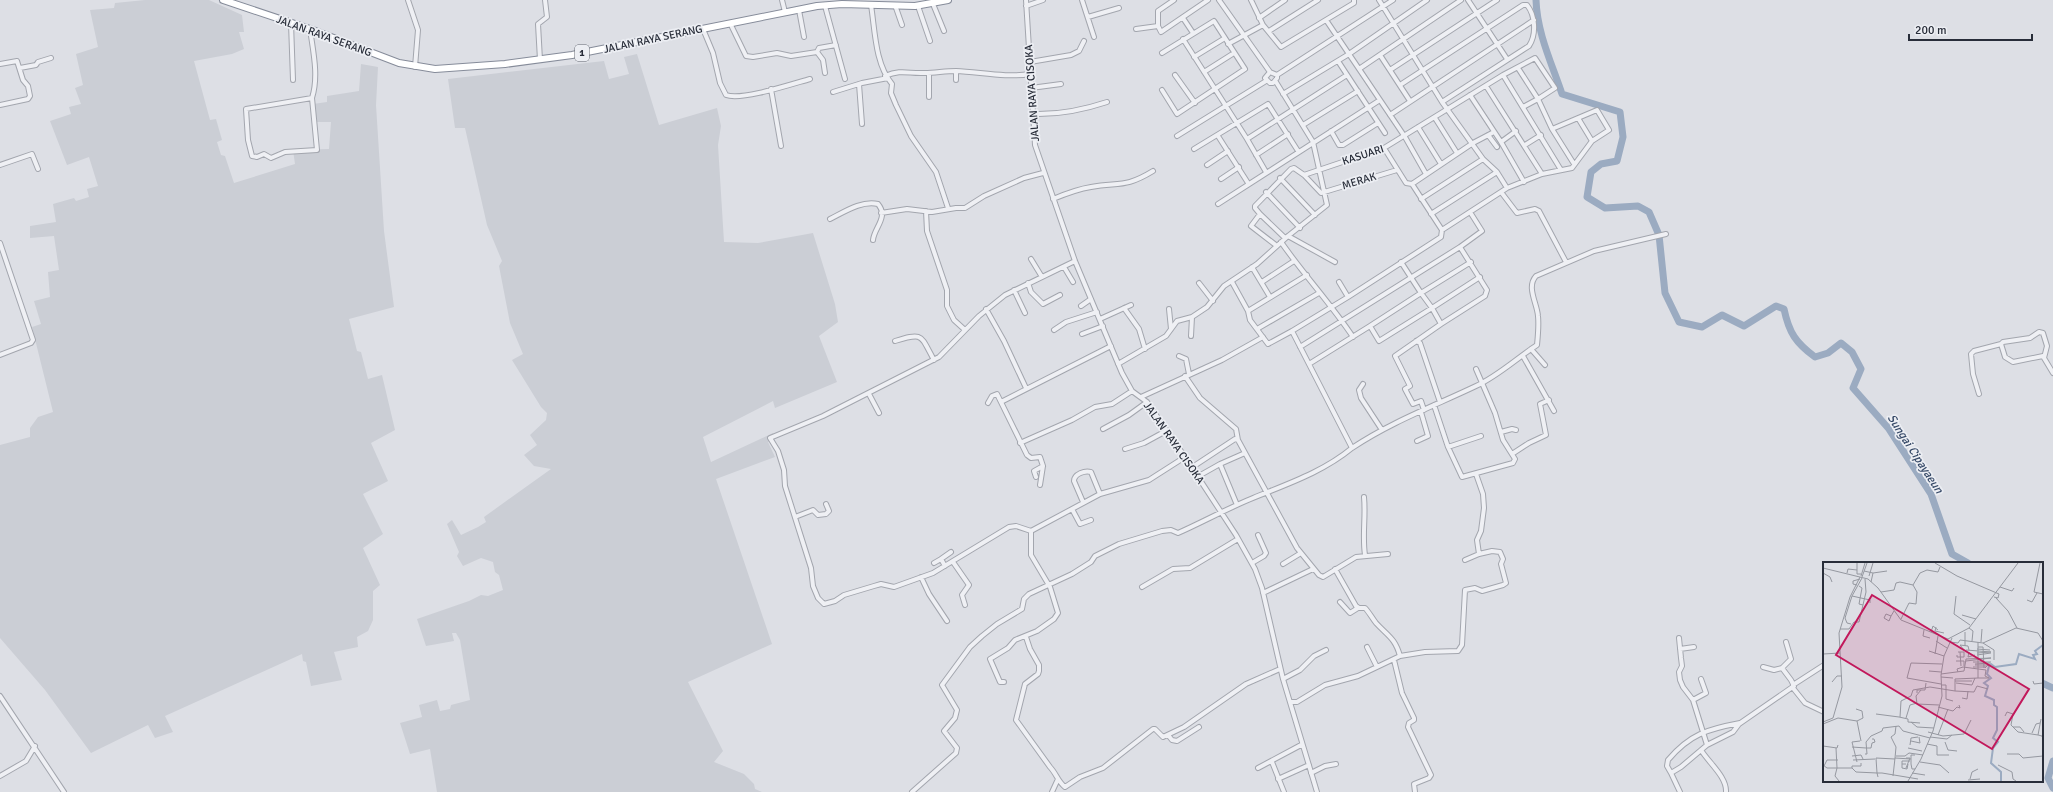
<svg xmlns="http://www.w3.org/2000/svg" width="2053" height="792" viewBox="0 0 2053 792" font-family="Signika,sans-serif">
<rect width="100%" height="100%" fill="#dddfe5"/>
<!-- built -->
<path fill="#cbced5" d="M 145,0 L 209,0 L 242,15 L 244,32 L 239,32 L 244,49 L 232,54 L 194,61 L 210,120 L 216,119 L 222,140 L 217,142 L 221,155 L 225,156 L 234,183 L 295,164 L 293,150 L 329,149 L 331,122 L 315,122 L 313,104 L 327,102 L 327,96 L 359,91 L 361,64 L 378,67 L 376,105 L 384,231 L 394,307 L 349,319 L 357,351 L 361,352 L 368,379 L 382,375 L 395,430 L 371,443 L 388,481 L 363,494 L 383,534 L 363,548 L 380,585 L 373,591 L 373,620 L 368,631 L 357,637 L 358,647 L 334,652 L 342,680 L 311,686 L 306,662 L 303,661 L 302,654 L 165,716 L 173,732 L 155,738 L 148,725 L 91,753 L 45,690 L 0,638 L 0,445 L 30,437 L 30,428 L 38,417 L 53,412 L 32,327 L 41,324 L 34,301 L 50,297 L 48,272 L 59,270 L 54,236 L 30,238 L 30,226 L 56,222 L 53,204 L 74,198 L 76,201 L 89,197 L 87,189 L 98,186 L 89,157 L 67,165 L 50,121 L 71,114 L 69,107 L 81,104 L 75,88 L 83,85 L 76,54 L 98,47 L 90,10 L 114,8 L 115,3 Z
M 637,54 L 659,125 L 717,108 L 721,126 L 718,145 L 724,242 L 758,243 L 813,233 L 835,304 L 838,322 L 819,336 L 837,382 L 775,408 L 773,401 L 703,437 L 711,462 L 773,433 L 776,438 L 768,442 L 775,457 L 716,479 L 772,644 L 688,682 L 723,751 L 714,762 L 744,774 L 754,784 L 755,789 L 762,792 L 437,792 L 430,749 L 410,754 L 400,723 L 422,717 L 419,705 L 437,700 L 440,711 L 450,709 L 451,705 L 470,700 L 460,640 L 456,633 L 452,633 L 454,641 L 426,646 L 417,619 L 469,601 L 481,595 L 488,596 L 503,590 L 499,575 L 495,572 L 493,562 L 481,558 L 463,566 L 457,556 L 459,552 L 447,524 L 452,520 L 461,535 L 478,527 L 486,522 L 484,517 L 551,469 L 534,466 L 524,455 L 537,445 L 530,435 L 546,420 L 547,413 L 541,407 L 512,360 L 523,354 L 510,323 L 499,266 L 502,261 L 487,225 L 465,128 L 455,128 L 448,79 L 604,61 L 609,79 L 629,74 L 624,57 Z"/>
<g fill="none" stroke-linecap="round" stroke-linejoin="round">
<!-- river -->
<path stroke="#9babc1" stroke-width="7" d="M 1536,0 C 1537,33 1552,64 1562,94 L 1620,112 L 1623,137 L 1617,161 L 1601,164 L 1591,172 L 1587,197 L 1605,208 L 1638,206 L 1649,212 L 1659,235 L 1665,293 L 1679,322 L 1702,327 L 1722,315 L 1744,326 L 1776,306 L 1784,309 C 1789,333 1796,343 1815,357 L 1828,353 L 1841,343 L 1852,352 L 1861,369 L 1853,388 L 1889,429 L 1931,494 L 1952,554 L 1968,563
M 2042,683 L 2053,688
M 2053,761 L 2048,778 L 2053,788"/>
<!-- minor casing -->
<g stroke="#a3a6ae" stroke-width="6">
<path id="minor" d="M 408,0 L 418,30 L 415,67
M 782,0 L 785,12
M 1026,0 L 1035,145 L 1075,261 L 1122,373 L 1132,391 L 1147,402 L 1185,457 L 1236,535 L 1255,569 L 1262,588 L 1283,679 L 1317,792
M 1082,0 L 1094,37
M 1174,0 L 1158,11 L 1158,26 L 1161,32 L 1208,0
M 1219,0 L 1270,72 L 1277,75 L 1277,78 L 1273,83 L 1270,83 L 1265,78 L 1270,72
M 1251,0 L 1263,25 L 1281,47 L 1354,3 L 1354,0
M 1468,0 L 1507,59
M 933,4 L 944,31
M 871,5 C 875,30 875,64 892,84 L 891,93 L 896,105 L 911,136 L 936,172 L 948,208
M 895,5 L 902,25
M 825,6 L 845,79
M 918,6 L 930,41
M 1026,6 L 1043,0
M 799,10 L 804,37
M 1088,17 L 1119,8
M 1183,18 L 1193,33
M 1259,18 L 1285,0
M 1326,20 L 1405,137 L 1426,174
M 291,23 L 293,80
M 730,23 L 746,56 L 753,57 L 777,53 L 791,56 L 817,52 L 823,60 L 825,73
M 310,29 C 313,51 319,76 312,98 L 246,109 L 248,140 L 252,156 L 257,157 L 264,154 L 271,158 L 285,152 L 317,150 L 312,98
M 703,29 L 713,53 L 720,83 L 726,95 C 741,101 792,84 810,79
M 1136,29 L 1158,26
M 1269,31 L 1318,0
M 1183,39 L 1247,139 L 1266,172
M 1228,44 L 1263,25
M 817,52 L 819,48 L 836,45
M 1380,55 L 1410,101
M 1194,57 L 1225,38
M 540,60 L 538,24 L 547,17 L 545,0
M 1338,61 L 1385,133
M 1030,62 L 1071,55 L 1079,51 L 1084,41
M 0,64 L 17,61 L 23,80 L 28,86 L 30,96 L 28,99 L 0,105
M 20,68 L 36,65 L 38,62 L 51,58
M 1518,68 L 1538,99 L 1523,107
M 1359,69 L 1461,0
M 1390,70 L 1497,0
M 956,71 L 956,80
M 1204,72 L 1234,53
M 1175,75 L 1195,103
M 1277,75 L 1393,0
M 1503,75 L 1561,170
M 885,76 C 902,69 908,74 925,73 C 935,73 945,71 956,71 C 980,72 1006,78 1030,74
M 859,84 L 862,124
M 1400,85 L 1523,5 L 1527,5 C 1535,15 1537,34 1529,46 L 1442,102
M 1486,86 L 1542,174
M 1031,88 L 1061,84
M 771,89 L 781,146
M 1162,90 L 1177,114 L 1245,69 L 1214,21 L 1162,53
M 833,92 L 862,83 L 888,78
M 1283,94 L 1349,54 L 1427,0
M 1470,95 L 1501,142 L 1524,182
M 929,97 L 929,73
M 1032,114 C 1058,115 1083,110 1107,102
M 1390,115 L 1534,20
M 1435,118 L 1457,153
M 1578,118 L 1592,141
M 1303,125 L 1358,91
M 1418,127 L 1441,164
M 1552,129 L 1574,164
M 1331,131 L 1339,145 L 1343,145 L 1378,123
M 1488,135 L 1497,147
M 1177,136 L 1266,81
M 1218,136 L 1248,183
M 1247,139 L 1347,75
M 1501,142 L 1516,131
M 1525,145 L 1541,135
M 1384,148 L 1406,183 L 1412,184 L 1442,230
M 1194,149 L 1268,104 L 1298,151
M 1256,155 L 1288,134
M 0,165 L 32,154 L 38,169
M 1207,165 L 1228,151
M 1304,175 L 1321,193 L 1397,170
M 1280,178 L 1315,215
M 1221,179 L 1239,167
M 1412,184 L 1473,143 L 1494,132
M 1266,192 L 1300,228
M 1501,192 L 1517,213 L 1535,209 L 1539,211 L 1566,262
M 1053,199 C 1065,194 1078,189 1091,187 C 1120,182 1125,188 1153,171
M 1421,199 L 1483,159
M 1218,204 L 1380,100
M 926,211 L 927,231 L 947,290 L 947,306 L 954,320 L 965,330
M 881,213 L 907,209 L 932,212 L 956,208 L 965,208 L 984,196 L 1024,178 L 1043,173
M 1260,214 L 1285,238
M 1431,214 L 1497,172
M 830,219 C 844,212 862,200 878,204 C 889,217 874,228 873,240
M 1288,236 L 1335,262
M 1281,242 C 1304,275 1331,304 1353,337
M 0,243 L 33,340 L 31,343 L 0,355
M 1277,246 L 1251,226 L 1260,214 L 1255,208 L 1255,206 L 1291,169 L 1294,168 L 1304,175 L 1384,148 L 1503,75 L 1535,58 L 1555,88 L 1538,99 L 1552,129 L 1597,110 L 1609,130 L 1592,141 L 1572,168 L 1542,174 L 1507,188
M 1031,259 L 1042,277
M 1075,261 L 1005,295 L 979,316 L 939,357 L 823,416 L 770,438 L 778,451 L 784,470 L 785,486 L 811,568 L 813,586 L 818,598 L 824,604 L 835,601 L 844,595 L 874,586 L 881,584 L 894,587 L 933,573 L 1009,527 L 1016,526 L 1031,531 L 1100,494 L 1149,480 L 1185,457
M 1401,262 L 1421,293 L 1471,262
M 1064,267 L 1073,282
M 1252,267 L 1270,297
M 1232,282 L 1248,311 L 1250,320 L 1268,344 L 1292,331
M 1262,282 L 1294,261
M 1339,282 L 1348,297
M 1028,283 L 1031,292 L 1043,304 L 1060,295
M 1199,283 L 1213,301
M 1014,290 L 1025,313
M 1081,306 L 1091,299
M 1124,308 L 1139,329 L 1145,349
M 986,309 L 1004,341 L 1026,388
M 1169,309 L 1171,329
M 1248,311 L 1307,275
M 1100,319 L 1131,305
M 1370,326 L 1421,293 L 1432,308 L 1480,277
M 1257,329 L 1319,293
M 1054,330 L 1066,322 L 1097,312
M 1082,334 L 1103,326
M 1191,336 L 1192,317
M 895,341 C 924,332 920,335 934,360
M 1416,341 L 1420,343 L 1440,402
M 2001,344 L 2005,357 L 2013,362 L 2043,356
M 1300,347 L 1460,247
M 1531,349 L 1545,365
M 1179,356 L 1186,359 L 1189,374
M 1523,356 L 1554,411
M 1118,364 L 1166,336 L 1177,321 L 1192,317 L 1207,307 L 1224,286 L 1257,264 L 1288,236 L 1327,205 L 1313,142 L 1276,82
M 1309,364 L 1370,326 L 1379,341 L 1432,308 L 1441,324 L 1485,296 L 1487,290 L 1460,247 L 1482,231 L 1470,212
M 1476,369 L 1495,413 L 1503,440 L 1515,459 L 1513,463 L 1462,477 L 1448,447 L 1481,436
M 1185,376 L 1200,398 L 1236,429 L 1238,440
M 1363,384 L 1359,390 L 1361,398 L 1382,430
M 869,394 L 879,413
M 1979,394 L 1973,374 L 1971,354 L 1974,351 L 2001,344 L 2003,342 L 2030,338 L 2039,332 L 2043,333 L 2047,346 L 2044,358 L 2053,373
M 1141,397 L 1222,360 L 1263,337
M 1001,402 L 1111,346
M 988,403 L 992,396 L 997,394 L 1027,455 L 1031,458 L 1040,457 L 1043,466 L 1040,485
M 1434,405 L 1448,447
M 1424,410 L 1421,401 L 1413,404 L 1405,389 L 1410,386 L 1395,356 L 1441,324
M 1103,429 L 1129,415 L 1147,402
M 1501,432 L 1512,429 L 1516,430
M 1417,441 L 1428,436 L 1421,412
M 1020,443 L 1072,420 L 1095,407 L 1112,404 L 1132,391
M 1352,448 C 1391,422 1434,406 1476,386 C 1498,376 1517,358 1537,345 C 1538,335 1539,326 1538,316 C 1537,303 1526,287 1536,276 L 1594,251 L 1666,234
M 1125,449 L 1144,443 L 1166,431
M 1512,454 L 1529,443 L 1546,435 L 1540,404 L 1549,400
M 1220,464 L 1237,505
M 1191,468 L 1235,439 L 1238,440 L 1297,548 L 1319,575 L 1323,577 L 1328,574 L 1356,557 L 1388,554
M 1036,477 L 1034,471 L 1043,466
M 1197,477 L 1220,464 L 1245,453
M 1364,497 C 1366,517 1362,535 1365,555
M 1083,502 L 1074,481 C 1074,474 1085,470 1091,472 L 1100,494
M 1072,509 L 1080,524 L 1091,520
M 795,517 L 813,510 L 818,515 L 826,514 L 829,511 L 826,504
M 941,559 L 951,552
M 1465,560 L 1479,554 L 1477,540 L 1481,531 L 1484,508 L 1483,494 L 1476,474
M 953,562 L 969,585 L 962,595 L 965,605
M 934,563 L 941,559 L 945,566
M 1252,563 L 1264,556 L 1266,553 L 1258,535
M 1283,564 L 1301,553
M 1335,569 L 1356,606 L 1359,608 L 1365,608 C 1369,612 1372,618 1376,623 C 1388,636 1395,638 1400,656
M 921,577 L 929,594 L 947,621
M 1142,587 L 1173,569 L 1190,568 L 1238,539
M 1263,593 L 1313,569
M 1340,602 L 1350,613 L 1358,608
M 1026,637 L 1030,649 L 1039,665 L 1039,671 L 1038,674 L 1025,684 L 1016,720 L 1050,767 C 1056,773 1058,782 1065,787 L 1080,777 L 1103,768 L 1153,729 L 1155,729 L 1163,737 L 1184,727 L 1246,684 L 1280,669
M 1679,638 L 1681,658 L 1682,666 L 1679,672 L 1680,680 L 1683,687 L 1693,700 L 1707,745 L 1681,767 L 1671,773 L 1680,792
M 1367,647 L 1377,667
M 1680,649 L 1694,647
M 1394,660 L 1402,693 L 1414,718 L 1414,720 L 1409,723 L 1408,727 L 1431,775 L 1429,778 L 1414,784 L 1415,792
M 1782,668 L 1791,659 L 1786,642
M 1283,679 L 1300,670 L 1314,656 L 1326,650
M 1004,682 L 1000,682 L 990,659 L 1008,648 L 1015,640 L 1037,631 L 1054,619 L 1058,613 L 1050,587 L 1031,555 L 1031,531
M 1793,685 L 1824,665
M 1793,688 L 1805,703 L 1824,712
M 0,696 L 64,792
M 1693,700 L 1706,693 L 1701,679
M 1290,702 L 1297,702 L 1325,685 L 1358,676 L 1400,656 L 1425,652 L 1458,651 L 1462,645 L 1465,590 L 1475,588 L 1482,591 L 1503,585 L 1506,583 L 1501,564 L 1503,559 L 1500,552 L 1492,551 L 1479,554
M 1168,735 L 1172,740 L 1177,741 L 1199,727
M 1707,745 L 1733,732 L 1739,724 L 1794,686 L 1791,680 L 1782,668 L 1774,670 L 1763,667
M 1701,750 C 1709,763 1727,777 1726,792
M 1272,762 L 1284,792
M 1258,768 L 1301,745
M 1311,773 L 1325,766 L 1336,764
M 1671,773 L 1667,766 L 1668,760 C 1690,734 1708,729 1740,723
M 0,776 L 26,761 L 35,746
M 1278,779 L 1309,765
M 912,792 L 956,753 L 957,748 L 944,731 L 955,718 L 957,710 L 942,685 L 970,647 L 982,636 L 997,624 L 1022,609 L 1024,599 L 1029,594 L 1072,574 L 1091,562 L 1095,556 L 1119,544 L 1162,531 L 1171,530 L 1178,533 C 1203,522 1228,508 1253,498 C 1287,484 1323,472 1352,448 L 1292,331 L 1348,297 L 1441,237 L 1442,230 L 1507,188 L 1497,172 L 1483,159 L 1442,102 L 1379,0
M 1052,792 L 1058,779"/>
</g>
<!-- highway casing -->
<g stroke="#868c9a" stroke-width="8">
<path id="highway" d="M 223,0 L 310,29 L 399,63 L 435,69 L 505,64 L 572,55 L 817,6 L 842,4 L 915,6 L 948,0"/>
</g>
<!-- minor -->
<use href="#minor" stroke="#eff0f4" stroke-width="4"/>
<!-- highway -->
<use href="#highway" stroke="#fff" stroke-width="6"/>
</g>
<g text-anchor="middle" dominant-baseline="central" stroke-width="3.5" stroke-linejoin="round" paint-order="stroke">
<!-- shield labels -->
<rect fill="#eceef3" stroke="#636771" stroke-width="1" x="575" y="45" width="14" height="16" rx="3"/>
<g font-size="10" font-weight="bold" fill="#282d39">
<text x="582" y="53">1</text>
</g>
<!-- street labels -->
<g font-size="11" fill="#282d39" stroke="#eceef3">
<text transform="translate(324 36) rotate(20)">JALAN RAYA SERANG</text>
<text transform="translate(653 39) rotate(-12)">JALAN RAYA SERANG</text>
<text transform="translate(1032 93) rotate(-94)">JALAN RAYA CISOKA</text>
<text transform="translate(1363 155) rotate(-18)">KASUARI</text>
<text transform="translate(1359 181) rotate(-17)">MERAK</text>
<text transform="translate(1174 443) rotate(55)">JALAN RAYA CISOKA</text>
</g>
<!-- water labels -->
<g font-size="12" font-style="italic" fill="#374a68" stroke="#eceef3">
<text transform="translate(1915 454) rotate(57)">Sungai Cipayaeun</text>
</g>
</g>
<!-- overview -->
<g transform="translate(1823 562)">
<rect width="220" height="220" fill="#dddfe5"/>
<path fill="none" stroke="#9babc1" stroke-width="2" d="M 178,219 L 178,210 L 168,201 L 170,186 L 175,180 L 170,176 L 174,168 L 174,145 L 171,143 L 171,138 L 162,134 L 165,124 L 161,121 L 168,116 L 164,112 L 166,104 L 168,102 L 172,105 L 193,102 L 196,92 L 212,97 L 210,93 L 214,92 L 212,89 L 220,83"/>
<path fill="none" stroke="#9598a0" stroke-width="1" d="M 34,1 L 34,12 L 38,12M 112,1 L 134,14 L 176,32 L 175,36 L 171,35M 217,1 L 211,30 L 220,32M 0,6 L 45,17 L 55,26 L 78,58 L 125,77 L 146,66 L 195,1M 41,9 L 50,11 L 48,20M 0,11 L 7,15 L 9,20M 24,11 L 25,7 L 34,8M 50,11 L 64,9M 38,14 L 42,1M 46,14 L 50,1M 39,15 L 44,1M 34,23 L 30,22 L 30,19 L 37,17M 90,23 L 97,11 L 104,8 L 115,10 L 117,5M 36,24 L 39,26 L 36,42 L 40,43M 177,25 L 189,29 L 191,26M 58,30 L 71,28 L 73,21 L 77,20 L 90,23 L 94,30 L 93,42 L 86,41 L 78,57M 29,34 L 47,38 L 47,41M 133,34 L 131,52 L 147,63M 173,36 L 185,49 L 194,66M 204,38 L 209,40 L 214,31M 139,53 L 153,57M 68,54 L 66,59 L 61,56 L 63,52 L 68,54 L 71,49M 28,62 L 24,61 L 22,56 L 29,34 L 39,16M 113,65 L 112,69 L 121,71M 146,66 L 150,69 L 149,79M 17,67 L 26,67 L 31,60 L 36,60 L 43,30 L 42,17M 101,68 L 100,74 L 107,76M 108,70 L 110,64 L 115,68M 142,70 L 142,84M 113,79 L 124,86M 127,80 L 135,81 L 137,78 L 160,81 L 193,66 L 215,71 L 220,79M 158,80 L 159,67M 160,81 L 171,88 L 171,98M 155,85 L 160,85 L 161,106M 154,87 L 167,88M 141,88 L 137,83 L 145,84 L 146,88M 143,88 L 168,90 L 154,91M 106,89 L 121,94M 137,90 L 138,104M 146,90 L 145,95 L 152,93M 0,92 L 17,91M 112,92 L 115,74M 134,93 L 134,95 L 141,95 L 141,90 L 135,90M 154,93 L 168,91M 143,97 L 168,96M 133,99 L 141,99 L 141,104M 143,99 L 168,96M 150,100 L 168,100M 152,102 L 167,101M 152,103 L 165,103 L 162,106M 150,105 L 163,105M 106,109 L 118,110M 135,110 L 134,107 L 140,105 L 163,108 L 162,114 L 166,116 L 155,116M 118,112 L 141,109 L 143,97M 118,115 L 130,116M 132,119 L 149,119M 210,119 L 211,122 L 220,121M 9,120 L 14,114 L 19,114M 133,121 L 149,123 L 152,116M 118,122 L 84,116 L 88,101 L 119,102M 118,123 L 123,123 L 123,137 L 130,139M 98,128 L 93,134 L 94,142 L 116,143M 132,129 L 151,130 L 154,124 L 165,127M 94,131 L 94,128 L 102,128 L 103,121M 139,136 L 144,137 L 145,129M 115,145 L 130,149 L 134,145 L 137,146 L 136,143M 33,147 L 39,149 L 40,156 L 34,159M 53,152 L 76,155 L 85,157 L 85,160 L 97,161M 182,154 L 184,150 L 190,152 L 188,163 L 195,170 L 215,173M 77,155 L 78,139 L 88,134 L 90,128 L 107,125 L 132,129 L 132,117 L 155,116 L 155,80M 83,156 L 87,143 L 94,141M 218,157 L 215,173 L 219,174 L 220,177M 0,160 L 10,156 L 19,125 L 16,71 L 27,35 L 37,15M 88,160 L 94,165 L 111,166M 0,162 L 15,156 L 34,159 L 38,179M 190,165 L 197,165 L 201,170M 105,170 L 120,174 L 141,172 L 148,158M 209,171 L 213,162 L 217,161M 115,173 L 125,147M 107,175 L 124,177 L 129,173M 88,179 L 97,181 L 96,175M 122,180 L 125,188 L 134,189M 104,182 L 114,184 L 114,193 L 126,193M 87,183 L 88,176 L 95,175M 0,184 L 14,186 L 15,183M 29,185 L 43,186M 13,186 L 14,206M 44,186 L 48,186 L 49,181 L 52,180 L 51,177 L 49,177M 85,186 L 99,189M 42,192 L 44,192 L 43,180 L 48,174 L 59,169 L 60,166 L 76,164 L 80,169 L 107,176M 184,192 L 196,192 L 200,196 L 220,194M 92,193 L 88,193 L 88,202 L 89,207 L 92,207M 29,194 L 38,193 L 40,197M 73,194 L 82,194 L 86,191 L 100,193M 72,196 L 73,185 L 68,175 L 72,172 L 73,164M 83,196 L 87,196 L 83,206M 30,198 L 52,197M 34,200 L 29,180 L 37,179M 97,200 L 117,203 L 126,211M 79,202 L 79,206 L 84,207 L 85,202M 83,202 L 79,202 L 79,199 L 87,199M 0,203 L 4,206 L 29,206 L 33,210 L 54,211 L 53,196 L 72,197M 175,203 L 189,210 L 190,217 L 193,219M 1,204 L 4,198 L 15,198M 14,206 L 12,214 L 16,219M 29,206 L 29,204 L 38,204 L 38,201M 89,211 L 102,213M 70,214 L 72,196 L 88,197M 55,215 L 54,211 L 59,211 L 95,217M 147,217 L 149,210 L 155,207M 145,218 L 157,217M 85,219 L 98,197 L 110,169 L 119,134 L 118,113 L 121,94 L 129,76"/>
<path fill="#c2185b" fill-opacity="0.15" stroke="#c2185b" stroke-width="2" d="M 49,33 L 206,127 L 169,187 L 13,93 Z"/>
<rect width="220" height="220" fill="none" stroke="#282d39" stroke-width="2"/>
</g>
<!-- scale -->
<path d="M1909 34v6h123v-6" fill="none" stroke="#282d39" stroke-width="2"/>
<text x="1915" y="34" font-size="12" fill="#282d39" stroke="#eceef3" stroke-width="3" paint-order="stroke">200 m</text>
</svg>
